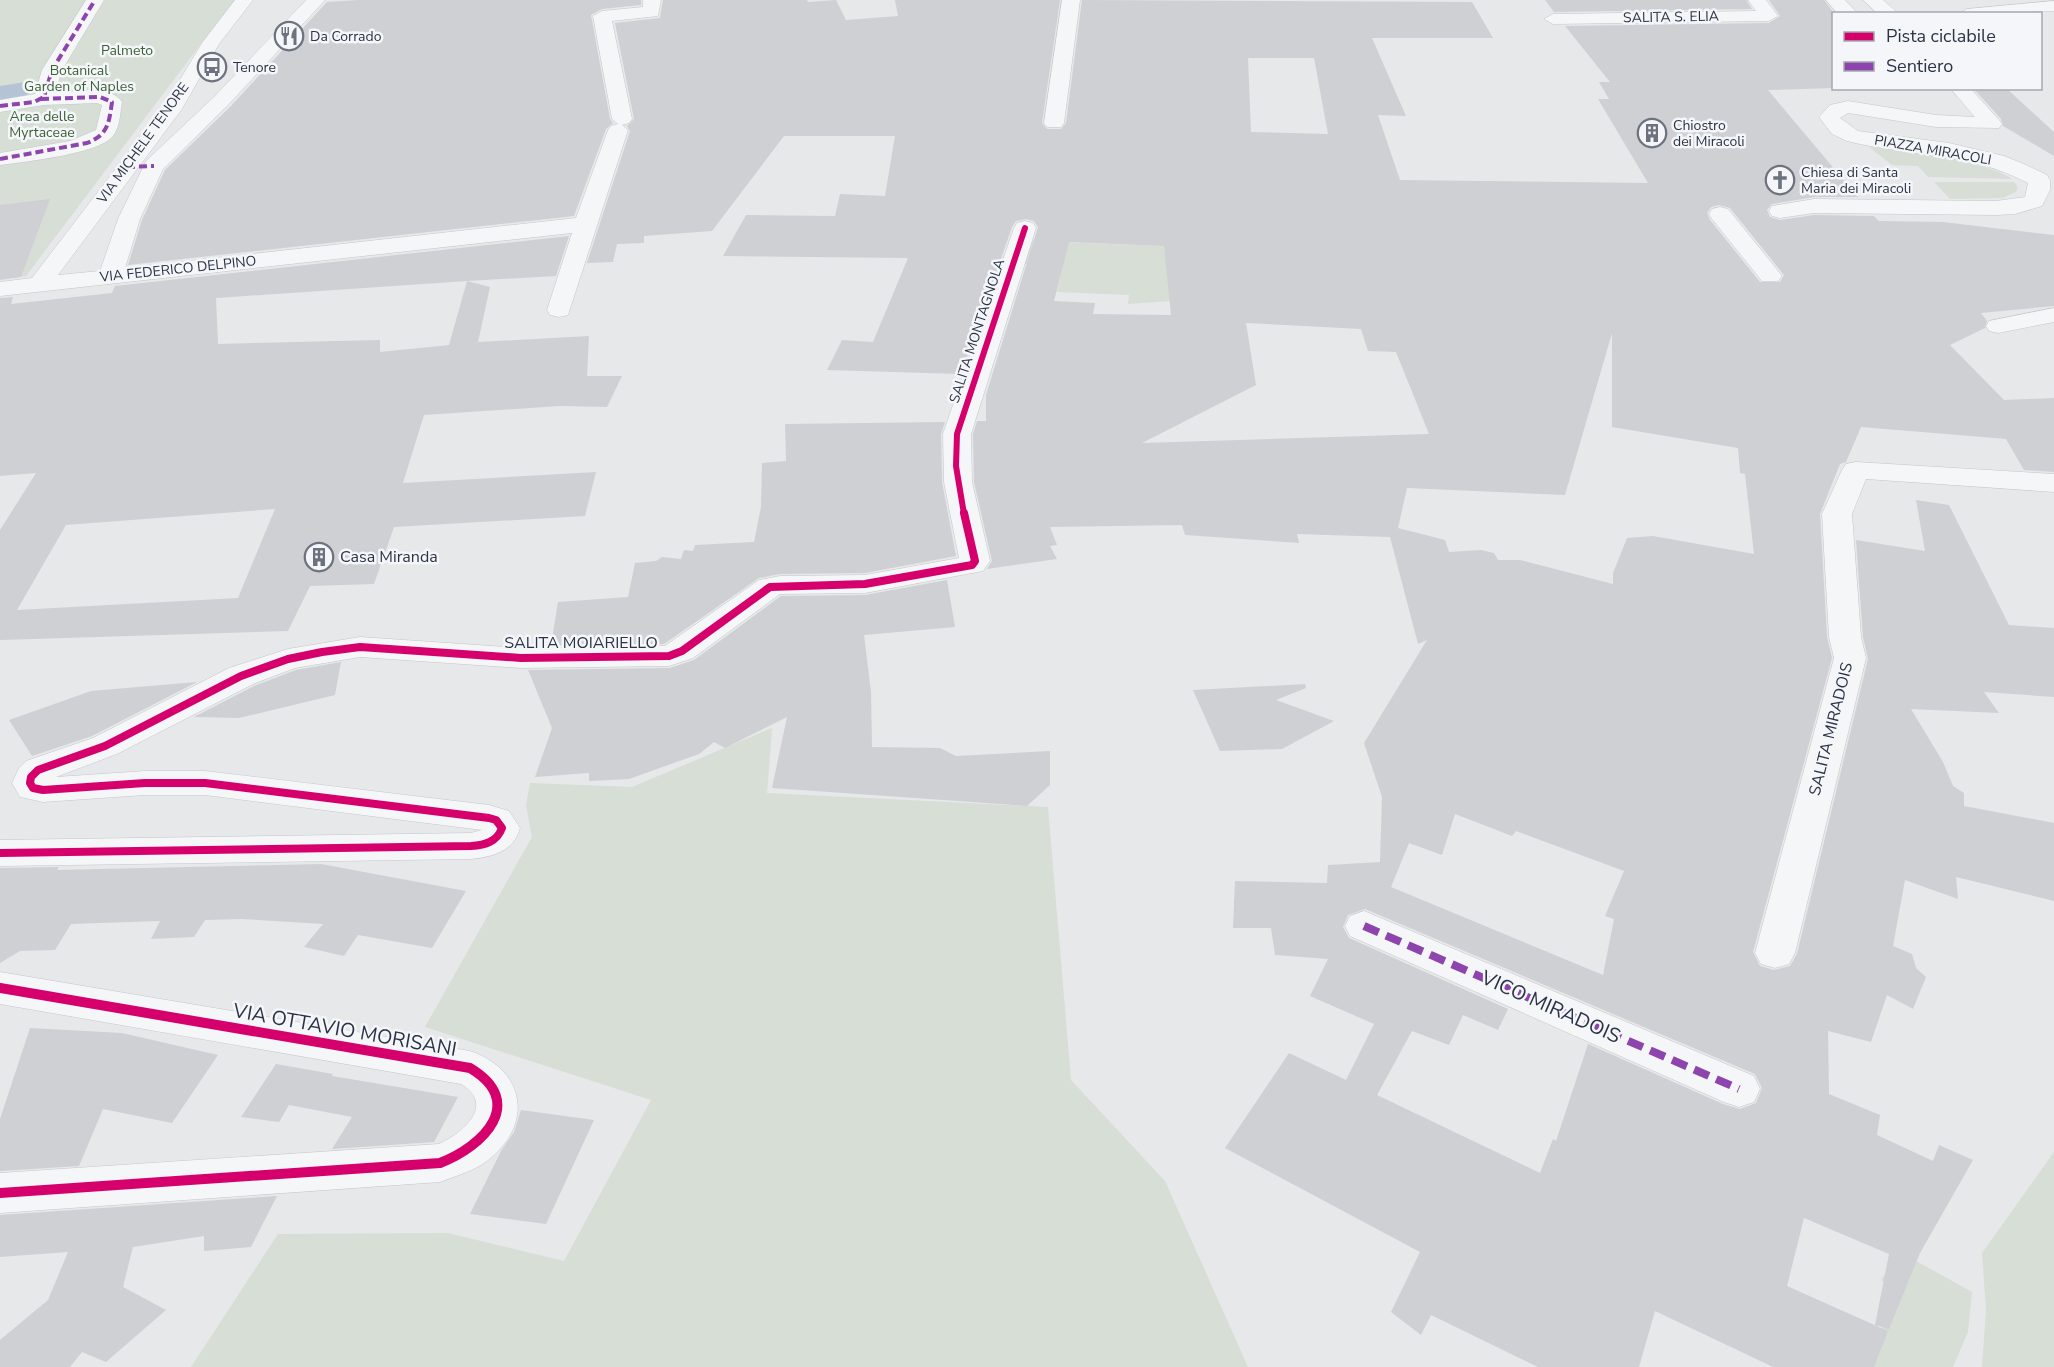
<svg xmlns="http://www.w3.org/2000/svg" width="2054" height="1367" viewBox="0 0 2054 1367" font-family="'Nunito Sans',sans-serif">
<rect width="100%" height="100%" fill="#e6e8ea"/>
<!-- green -->
<path fill="#d6ded6" d="M 0,0 L 234,0 L 26,276 L 0,279 Z
M 1869,147 C 1909,153 1979,157 2012,179 L 1928,177 L 1918,166 L 1892,165 Z
M 1934,182 L 2014,182 L 2018,187 L 2016,192 L 2003,198 L 1950,199 Z
M 1030,241 L 1164,246 L 1171,301 L 1128,304 L 1129,295 L 1057,292 L 1061,272 L 1045,265 L 1021,264 Z
M 772,728 L 767,793 L 1048,807 L 1071,1080 L 1165,1181 L 1248,1367 L 191,1367 L 278,1234 L 448,1233 L 564,1261 L 651,1100 L 425,1027 L 532,837 L 526,805 L 530,783 L 632,787 Z
M 2054,1152 L 2054,1367 L 1982,1367 L 1986,1310 L 1982,1253 Z
M 1900,1252 L 1972,1292 L 1968,1332 L 1953,1367 L 1865,1367 L 1897,1292 L 1881,1280 Z"/>
<!-- water -->
<path fill="#b4c4d5" d="M 32,81 L 33,89 L 24,98 L 0,102 L 0,86 Z"/>
<!-- building -->
<path fill="#ced0d3" fill-rule="evenodd" d="M 358,0 L 641,0 L 641,5 L 602,9 L 591,15 L 610,119 L 613,123 L 606,129 L 574,216 L 128,265 L 142,220 L 165,170 L 231,106 L 327,2 Z
M 663,0 L 807,0 L 808,2 L 836,0 L 846,20 L 898,16 L 895,0 L 1060,0 L 1042,123 L 1047,129 L 1061,129 L 1066,123 L 1082,0 L 1472,2 L 1493,38 L 1372,38 L 1406,116 L 1378,115 L 1400,180 L 1648,183 L 1598,99 L 1609,99 L 1599,82 L 1610,82 L 1565,26 L 1769,23 L 1780,16 L 1769,0 L 1824,0 L 1833,12 L 1833,88 L 1768,90 L 1858,197 L 1814,197 L 1772,204 L 1767,210 L 1770,217 L 1780,220 L 1814,215 L 1874,216 L 1879,221 L 1943,222 L 2054,235 L 2054,306 L 1981,313 L 1987,321 L 1985,328 L 1950,345 L 2004,400 L 2054,398 L 2054,472 L 2024,470 L 2006,439 L 1861,427 L 1846,462 L 1840,464 L 1820,514 L 1827,637 L 1832,658 L 1753,952 L 1760,966 L 1774,970 L 1790,966 L 1797,954 L 1868,659 L 1863,637 L 1856,540 L 1925,551 L 1916,500 L 1949,505 L 2009,625 L 2054,628 L 2054,697 L 1984,692 L 1999,713 L 1911,709 L 1943,762 L 1953,786 L 1964,793 L 1964,806 L 2054,823 L 2054,901 L 1956,877 L 1958,899 L 1905,880 L 1893,946 L 1912,954 L 1916,968 L 1926,977 L 1913,1009 L 1887,995 L 1871,1042 L 1828,1031 L 1829,1094 L 1880,1115 L 1877,1135 L 1933,1161 L 1939,1145 L 1973,1160 L 1920,1253 L 1889,1329 L 1875,1325 L 1889,1254 L 1804,1218 L 1787,1286 L 1888,1331 L 1874,1367 L 1773,1367 L 1655,1311 L 1639,1367 L 1538,1367 L 1431,1315 L 1421,1335 L 1391,1312 L 1420,1252 L 1225,1148 L 1289,1053 L 1346,1080 L 1374,1024 L 1310,996 L 1328,959 L 1275,955 L 1271,928 L 1233,928 L 1235,881 L 1327,883 L 1328,865 L 1380,862 L 1382,797 L 1364,743 L 1427,640 L 1418,644 L 1390,537 L 1297,534 L 1299,543 L 1185,535 L 1182,525 L 1050,527 L 1057,545 L 1050,546 L 1057,559 L 987,569 L 992,561 L 974,482 L 973,434 L 977,421 L 986,421 L 986,395 L 1038,227 L 1034,221 L 1026,219 L 1016,221 L 1012,227 L 961,374 L 827,370 L 842,340 L 873,342 L 908,258 L 723,256 L 746,215 L 835,216 L 840,194 L 885,196 L 895,136 L 784,136 L 712,231 L 644,236 L 644,243 L 617,244 L 613,262 L 587,263 L 630,131 L 627,126 L 634,119 L 615,23 L 660,18 ZM 1248,58 L 1314,58 L 1328,134 L 1251,132 ZM 1719,205 L 1730,208 L 1784,275 L 1780,282 L 1760,282 L 1710,220 L 1707,213 L 1711,207 ZM 1069,242 L 1164,246 L 1171,315 L 1093,314 L 1095,303 L 1054,301 ZM 1246,323 L 1361,329 L 1368,351 L 1396,352 L 1429,434 L 1142,443 L 1256,385 ZM 1612,333 L 1612,427 L 1738,448 L 1740,473 L 1745,474 L 1754,554 L 1653,536 L 1627,538 L 1613,573 L 1613,584 L 1520,560 L 1498,560 L 1494,553 L 1481,550 L 1449,552 L 1445,540 L 1398,528 L 1407,488 L 1565,495 ZM 1455,814 L 1512,836 L 1516,831 L 1624,871 L 1605,916 L 1614,919 L 1603,975 L 1391,887 L 1409,843 L 1442,855 ZM 1365,909 L 1755,1074 L 1762,1088 L 1756,1103 L 1740,1109 L 1723,1104 L 1588,1044 L 1556,1141 L 1553,1139 L 1540,1173 L 1377,1095 L 1412,1031 L 1449,1045 L 1463,1015 L 1498,1030 L 1508,1009 L 1349,938 L 1343,927 L 1348,915 Z
M 1545,0 L 1746,0 L 1752,9 L 1554,12 Z
M 1973,88 L 2006,88 L 2054,132 L 2054,156 L 2003,126 L 2001,119 Z
M 50,199 L 21,277 L 0,280 L 0,205 Z
M 569,236 L 556,276 L 467,281 L 216,298 L 218,344 L 380,340 L 380,352 L 449,345 L 467,281 L 490,287 L 478,342 L 589,336 L 587,376 L 622,376 L 607,407 L 560,406 L 424,415 L 403,483 L 596,472 L 585,516 L 394,527 L 374,584 L 310,586 L 288,631 L 0,640 L 0,530 L 36,473 L 0,476 L 0,298 L 13,297 L 11,304 L 112,293 L 115,286 ZM 275,509 L 238,598 L 17,610 L 66,525 Z
M 945,422 L 941,434 L 942,482 L 956,556 L 865,573 L 780,574 L 759,578 L 664,644 L 551,645 L 558,602 L 628,597 L 635,563 L 656,561 L 662,557 L 681,559 L 684,550 L 693,551 L 695,545 L 754,542 L 761,507 L 762,463 L 786,461 L 785,424 Z
M 947,580 L 955,627 L 864,635 L 871,692 L 872,747 L 940,748 L 956,756 L 1050,751 L 1050,785 L 1027,806 L 772,788 L 787,717 L 725,748 L 714,742 L 699,754 L 629,779 L 589,781 L 589,773 L 535,777 L 552,728 L 528,670 L 670,668 L 694,660 L 781,596 L 865,595 Z
M 341,662 L 335,695 L 239,718 L 194,717 L 254,686 L 296,670 Z
M 197,682 L 92,736 L 32,756 L 9,720 L 91,691 Z
M 1305,684 L 1306,688 L 1276,700 L 1334,721 L 1282,749 L 1220,751 L 1193,690 Z
M 321,864 L 466,891 L 432,948 L 358,935 L 344,956 L 304,947 L 323,924 L 242,919 L 205,920 L 194,937 L 151,939 L 160,921 L 71,924 L 55,950 L 20,951 L 0,963 L 0,868 L 59,867 L 57,870 Z
M 30,1028 L 122,1033 L 218,1055 L 172,1123 L 103,1109 L 79,1166 L 0,1171 L 0,1119 Z
M 276,1064 L 333,1074 L 332,1076 L 458,1097 L 434,1142 L 332,1149 L 352,1117 L 289,1105 L 279,1122 L 241,1117 Z
M 521,1110 L 594,1120 L 546,1224 L 470,1214 L 501,1151 L 514,1132 Z
M 277,1196 L 251,1247 L 204,1251 L 204,1236 L 133,1247 L 123,1287 L 166,1310 L 106,1362 L 82,1352 L 70,1367 L 0,1367 L 0,1340 L 48,1300 L 68,1252 L 0,1257 L 0,1215 Z"/>
<g fill="none" stroke-linecap="round" stroke-linejoin="round">
<!-- minor casing -->
<g stroke="#c4c6c8" stroke-width="1">
<path id="minor" d="M 86,0 L 104,0 L 62,70 L 55,93 C 74,92 110,84 122,102 C 120,114 120,128 112,137 C 97,154 23,162 0,165 L 0,153 L 70,141 L 96,130 L 102,105 L 97,103 L 44,105 L 0,112 L 0,100 L 35,94 L 42,70 Z
M 235,0 L 253,0 L 219,44 L 182,109 L 58,275 L 100,271 L 118,219 L 146,161 L 215,96 L 306,0 L 325,0 L 229,104 L 163,169 L 140,219 L 125,268 L 576,218 L 608,130 L 611,126 L 618,124 L 612,119 L 593,16 L 602,11 L 643,7 L 643,0 L 661,0 L 658,16 L 612,21 L 632,119 L 629,123 L 622,125 L 628,130 L 568,315 L 559,317 L 550,315 L 547,310 L 572,233 L 0,296 L 0,282 L 32,278 L 166,103 L 202,43 Z
M 1062,0 L 1080,0 L 1064,123 L 1061,127 L 1047,127 L 1044,123 Z
M 1748,0 L 1766,0 L 1778,16 L 1769,21 L 1553,24 L 1544,19 L 1553,14 L 1756,11 Z
M 1826,0 L 1845,0 L 1858,14 L 1838,14 Z
M 1863,0 L 1883,0 L 1899,14 L 1878,14 Z
M 2054,1 L 2054,11 L 1958,14 L 1967,9 Z
M 1950,88 L 1970,88 L 1999,120 L 2002,124 L 1999,128 L 1936,127 L 1848,113 L 1840,118 L 1858,131 L 1949,143 L 2004,156 L 2026,165 L 2047,175 L 2050,180 L 2050,190 L 2042,206 L 2015,214 L 1996,215 L 1814,213 L 1780,218 L 1772,216 L 1769,211 L 1772,206 L 1814,199 L 1996,201 L 2025,197 L 2028,183 C 1968,151 1910,157 1847,141 L 1832,134 L 1819,117 L 1830,105 L 1848,101 L 1936,115 L 1975,117 Z
M 1720,207 L 1728,209 L 1778,271 L 1782,276 L 1778,281 L 1762,281 L 1712,219 L 1709,214 L 1712,209 Z
M 1025,221 L 1033,223 L 1036,228 L 971,434 L 972,482 L 990,561 L 983,571 L 865,593 L 780,594 L 693,658 L 669,666 L 521,668 L 360,657 L 295,668 L 253,684 L 117,754 L 56,777 L 145,771 L 205,771 L 489,805 L 509,811 L 520,828 C 514,851 493,857 471,859 L 0,866 L 0,840 L 471,833 L 482,830 L 205,795 L 145,795 L 43,802 L 20,797 L 12,783 L 19,768 L 26,761 L 93,738 L 229,668 L 288,649 L 360,637 L 521,648 L 665,646 L 759,580 L 780,576 L 865,575 L 959,558 L 944,482 L 943,434 L 1014,228 L 1017,223 Z
M 2054,308 L 2054,322 L 1998,333 L 1989,331 L 1986,326 L 1989,321 Z
M 1856,462 L 2054,474 L 2054,492 L 1866,479 L 1852,514 L 1861,637 L 1866,658 L 1795,953 L 1789,964 L 1775,968 L 1761,964 L 1755,953 L 1834,658 L 1829,637 L 1822,514 L 1842,470 L 1846,464 Z
M 1364,911 L 1754,1076 L 1760,1089 L 1754,1102 L 1739,1107 L 1724,1102 L 1350,936 L 1345,926 L 1350,916 Z
M 0,972 L 470,1051 C 526,1070 534,1125 487,1161 C 473,1171 456,1176 440,1182 L 0,1213 L 0,1173 L 439,1144 C 463,1133 496,1105 461,1084 L 0,1004 Z"/>
</g>
<!-- minor -->
<use href="#minor" fill="#f5f6f7" fill-rule="evenodd"/>
<!-- quiet-far1 -->
<path stroke="#8e44ad" stroke-width="4" stroke-dasharray="8 4" stroke-linecap="butt" d="M 0,106 L 34,102 L 44,97 L 52,70 L 95,0
M 0,159 L 87,143 C 108,135 109,123 112,102 L 100,97 L 40,99
M 127,167 L 154,166"/>
<!-- quiet -->
<path stroke="#8e44ad" stroke-width="8" stroke-dasharray="16 8" stroke-linecap="butt" d="M 1364,926 L 1739,1089"/>
<!-- cycleway-far2 casing -->
<g stroke="#f4f6f9" stroke-width="9">
<path id="cycleway-far2" d="M 964,514 L 956,466 L 957,434 L 1025,228"/>
</g>
<!-- cycleway-far1 casing -->
<g stroke="#f4f6f9" stroke-width="11">
<path id="cycleway-far1" d="M 0,853 L 471,846 C 485,845 497,842 502,828 L 496,820 L 489,818 L 205,783 L 145,783 L 43,790 L 33,788 L 30,783 L 31,777 L 38,770 L 105,746 L 241,676 L 288,659 L 322,652 L 360,647 L 521,658 L 669,656 L 682,651 L 770,587 L 865,584 L 972,565 L 975,561 L 964,513"/>
</g>
<!-- cycleway casing -->
<g stroke="#f4f6f9" stroke-width="14">
<path id="cycleway" d="M 0,988 L 470,1068 C 527,1102 484,1146 440,1163 L 0,1193"/>
</g>
<!-- cycleway-far2 -->
<use href="#cycleway-far2" stroke="#d6006c" stroke-width="6"/>
<!-- cycleway-far1 -->
<use href="#cycleway-far1" stroke="#d6006c" stroke-width="8"/>
<!-- cycleway -->
<use href="#cycleway" stroke="#d6006c" stroke-width="10"/>
</g>
<!-- icons -->
<defs>
<g id="restaurant-ring" transform="scale(1.5)"><circle r="9.5" fill="#f4f6f9" stroke="#6c737f" stroke-width="1.5"/><path d="M-5-6h1v4h1v-4h1v4h1v-4h1v5L-1.5 .5V6h-2V.5L-5-1ZM5-6V6H3V1.5H1.5Q1.5-4 5-6Z" fill="#6c737f"/></g>
<g id="bus-ring" transform="scale(1.5)"><circle r="9.5" fill="#f4f6f9" stroke="#6c737f" stroke-width="1.5"/><path d="M-5-6H5V4H4V6H2V4H-2V6H-4V4H-5ZM-3.5-4V0h7V-4ZM-3.5 1.2v1.5H-2V1.2ZM2 1.2v1.5H3.5V1.2Z" fill="#6c737f"/></g>
<g id="building-ring" transform="scale(1.5)"><circle r="9.5" fill="#f4f6f9" stroke="#6c737f" stroke-width="1.5"/><path d="M-4-6H4V6H1V3H-1V6H-4ZM-2.5-4.3h1.7v1.8h-1.7ZM.8-4.3h1.7v1.8H.8ZM-2.5-1h1.7V.8h-1.7ZM.8-1h1.7V.8H.8Z" fill="#6c737f"/></g>
<g id="church-ring" transform="scale(1.5)"><circle r="9.5" fill="#f4f6f9" stroke="#6c737f" stroke-width="1.5"/><path d="M-1.2-6h2.4v3.5h3.3v2.4h-3.3V6h-2.4V-.1h-3.3v-2.4h3.3Z" fill="#6c737f"/></g>
</defs>
<g fill-rule="evenodd">
<use href="#restaurant-ring" x="289" y="36"/>
<use href="#bus-ring" x="212" y="67"/>
<use href="#building-ring" x="1652" y="133"/>
<use href="#church-ring" x="1780" y="180"/>
<use href="#building-ring" x="319" y="557"/>
</g>
<g text-anchor="middle" dominant-baseline="central" stroke-width="5" stroke-linejoin="round" paint-order="stroke">
<!-- far-street labels -->
<g font-size="14" fill="#2b3445" stroke="#f4f6f9">
<text transform="translate(1671 17) rotate(-1)">SALITA S. ELIA</text>
<text transform="translate(143 143) rotate(-54)">VIA MICHELE TENORE</text>
<text transform="translate(1933 150) rotate(10)">PIAZZA MIRACOLI</text>
<text transform="translate(178 269) rotate(-6)">VIA FEDERICO DELPINO</text>
<text transform="translate(977 331) rotate(-72)">SALITA MONTAGNOLA</text>
</g>
<!-- far-poi labels -->
<g font-size="14" fill="#2b3445" stroke="#f4f6f9" text-anchor="start">
<text x="310" y="36">Da Corrado</text>
<text x="233" y="67">Tenore</text>
<text x="1673" y="125">Chiostro<tspan x="1673" dy="16">dei Miracoli</tspan></text>
<text x="1801" y="172">Chiesa di Santa<tspan x="1801" dy="16">Maria dei Miracoli</tspan></text>
</g>
<!-- far-park labels -->
<g font-size="14" fill="#3f6138" stroke="#f4f6f9">
<text x="127" y="50">Palmeto</text>
<text x="79" y="70">Botanical<tspan x="79" dy="16">Garden of Naples</tspan></text>
<text x="42" y="116">Area delle<tspan x="42" dy="16">Myrtaceae</tspan></text>
</g>
<!-- poi labels -->
<g font-size="16" fill="#2b3445" stroke="#f4f6f9" text-anchor="start">
<text x="340" y="557">Casa Miranda</text>
</g>
<!-- street labels -->
<g font-size="16" fill="#2b3445" stroke="#f4f6f9">
<text x="581" y="643">SALITA MOIARIELLO</text>
<text transform="translate(1831 729) rotate(-76)">SALITA MIRADOIS</text>
</g>
<!-- near-street labels -->
<g font-size="20" fill="#2b3445" stroke="#f4f6f9">
<text transform="translate(1551 1007) rotate(24)">VICO MIRADOIS</text>
<text transform="translate(345 1030) rotate(10)">VIA OTTAVIO MORISANI</text>
</g>
</g>
<!-- legend -->
<rect x="1832" y="12" width="210" height="78" fill="#f4f6f9" stroke="#a4a8b1" stroke-width="1.5"/>
<rect x="1844" y="32" width="30" height="9" fill="#d6006c" stroke="#a4a8b1" stroke-width="1.5"/>
<text x="1886" y="42" font-size="18" fill="#2b3445">Pista ciclabile</text>
<rect x="1844" y="62" width="30" height="9" fill="#8e44ad" stroke="#a4a8b1" stroke-width="1.5"/>
<text x="1886" y="72" font-size="18" fill="#2b3445">Sentiero</text>
</svg>
